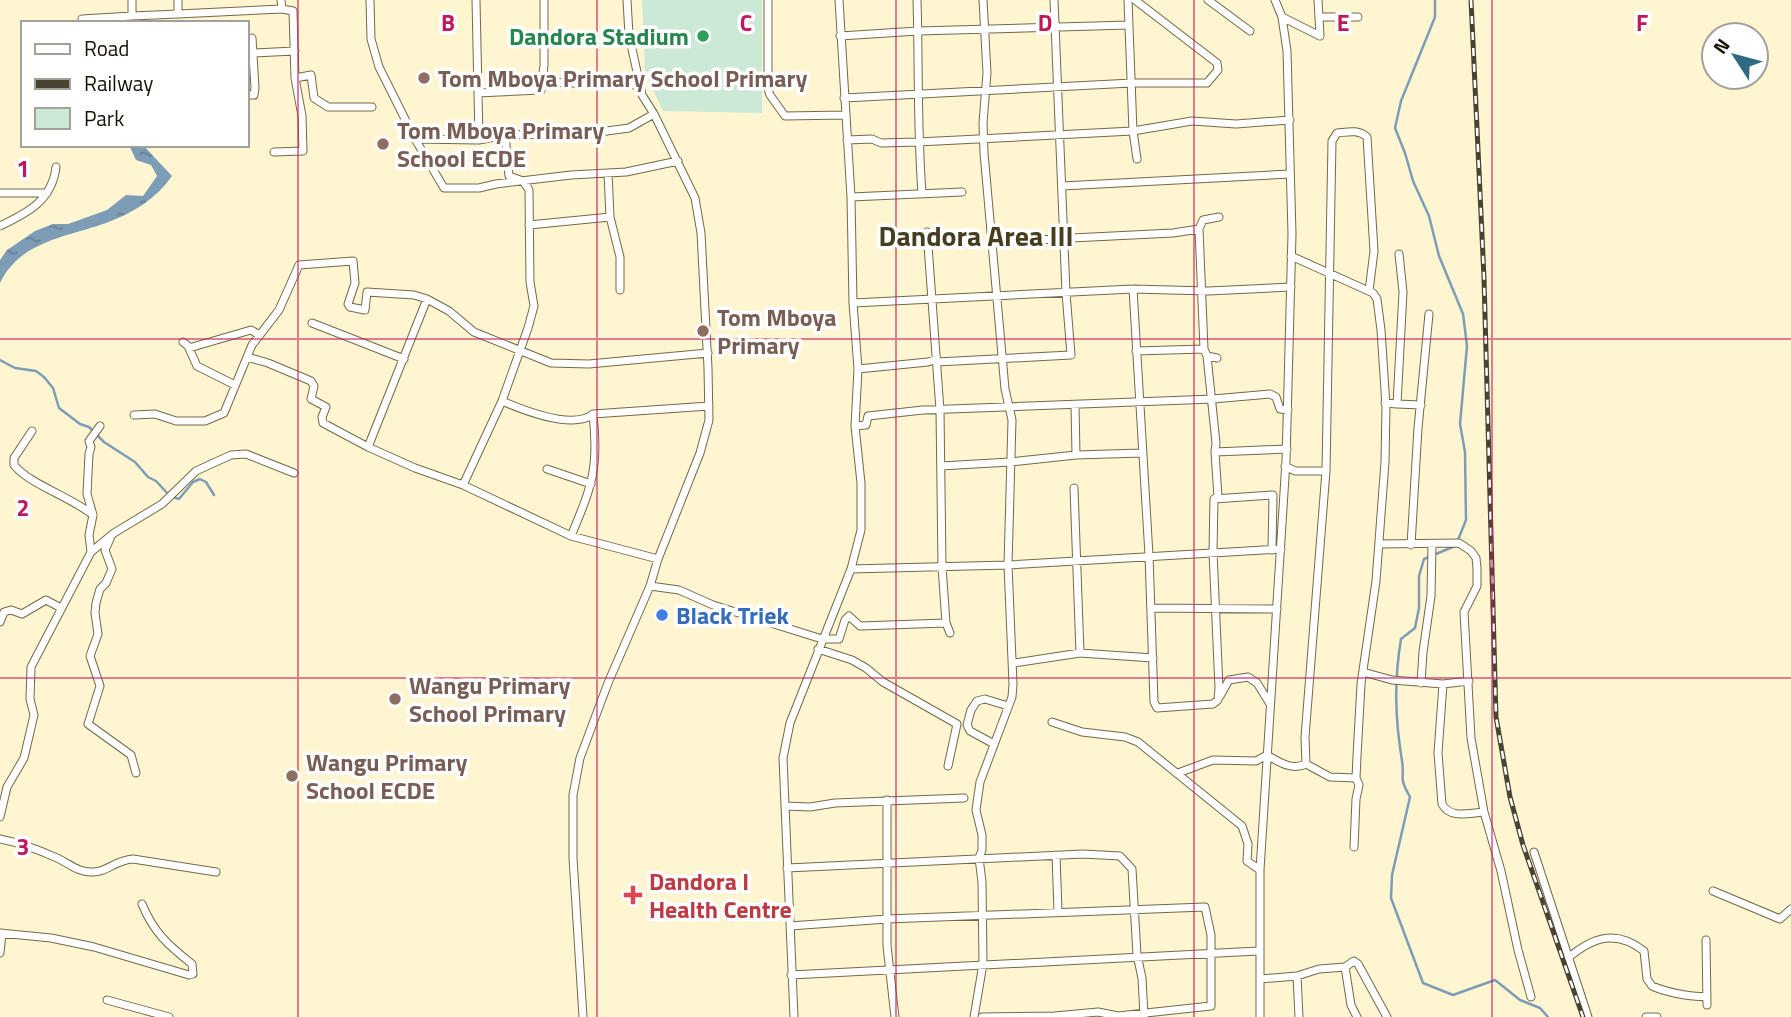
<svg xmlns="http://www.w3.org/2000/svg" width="1791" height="1017" viewBox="0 0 1791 1017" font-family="'Titillium Web',sans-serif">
<defs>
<pattern id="water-ripples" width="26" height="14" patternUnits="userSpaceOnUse" patternTransform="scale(1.75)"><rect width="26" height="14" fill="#7d9db7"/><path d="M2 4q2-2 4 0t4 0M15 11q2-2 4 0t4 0" fill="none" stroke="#657f93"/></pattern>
</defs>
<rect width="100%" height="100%" fill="#fff5d0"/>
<!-- green -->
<path fill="#cbe9d5" d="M 642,0 L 762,0 L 762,113 L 663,111 L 645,73 Z"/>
<!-- water -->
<path fill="url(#water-ripples)" d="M 129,145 L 143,145 L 172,176 C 156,199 133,213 106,223 C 67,237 20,241 0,283 L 0,260 L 7,250 L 35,231 L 53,224 L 68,224 L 107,210 L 126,195 L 143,196 L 157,176 L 151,165 L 136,160 Z"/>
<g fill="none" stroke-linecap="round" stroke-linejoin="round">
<!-- stream -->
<path stroke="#7d9db7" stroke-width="2.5" d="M 1435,0 L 1435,17 L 1401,101 L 1395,128 L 1405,153 L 1413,181 L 1429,216 L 1439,256 L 1463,314 L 1467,346 L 1460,424 L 1465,452 L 1466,520 L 1458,540
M 0,360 L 15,368 L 36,371 L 44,377 L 53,388 L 59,408 L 80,424 L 89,427 L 104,442 L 135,462 L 148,477 L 156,481 L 170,496 L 179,499 L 193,482 L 200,479 L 206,482 L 214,495
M 1455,546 L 1424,559 L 1419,576 L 1419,608 L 1415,628 L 1401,639 C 1394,681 1395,718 1402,761 C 1405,780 1398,776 1410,797 L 1392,875 L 1391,898 L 1423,983 L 1453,995 L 1495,980 L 1520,1000 L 1540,1008 L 1548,1017"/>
<!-- street casing -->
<g stroke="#726949" stroke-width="9">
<path id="street" d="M 132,0 L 132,16 L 178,14
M 178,0 L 178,14 L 282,9
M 281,0 L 282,9 L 293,11 L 295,78 L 311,75 L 314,98 L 328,107 L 372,107
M 370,0 L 371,39 L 379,67 L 415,139 L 444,188 L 479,188 L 496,184 L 571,175 L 626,172 L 678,161
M 476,0 L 479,140
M 768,0 L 768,89 L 770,95 L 785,116 L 846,115
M 917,0 C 919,64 917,128 922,193
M 1128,0 L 1133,131 L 1137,159
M 1208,0 L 1250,31
M 1318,0 L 1320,36
M 1282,17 L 1320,36
M 1320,17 L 1358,17
M 82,19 L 132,16
M 840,36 L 918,31 L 1129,25
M 253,53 L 295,51
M 541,82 L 639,85
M 478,93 L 541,90 L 544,65 L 544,0
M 247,95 L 254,95 L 255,88 L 252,38
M 844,98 L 1132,83 L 1207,83 L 1218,70 L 1217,63 L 1135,0
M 415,139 L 479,140 L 505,135 L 592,133 L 629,128 L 654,114
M 847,140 L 872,139 L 881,143 L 918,142 L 1133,131 L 1192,121 L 1236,124 L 1290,120
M 274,152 L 303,151 L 302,116 L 295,78
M 608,173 L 610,217 L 620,257 L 620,290
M 1062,186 L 1290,174
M 0,193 L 47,193
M 851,197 L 962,192
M 529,225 L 610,217
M 0,226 C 27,213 52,201 56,167
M 927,232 L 940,410 L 942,566 L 946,623 L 950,633
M 993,242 L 1173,233 L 1199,229
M 1291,256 L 1373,293 L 1377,299 L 1381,330 L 1386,406 L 1385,462 L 1376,581 L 1361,684 L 1357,756 L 1356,778 L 1359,785 L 1356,799 L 1354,847
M 1133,289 L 1149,555 L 1154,702 L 1157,708 L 1213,704 L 1218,700 L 1219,688 L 1213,552 L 1214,499 L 1218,497 L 1215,452 L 1216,443 L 1207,356
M 853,303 L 1133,289 L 1208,291 L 1291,287
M 312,323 L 404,359
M 183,342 L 188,346 L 197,366 L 235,385
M 189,348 L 251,330 L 258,334
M 1136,351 L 1204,349
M 247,357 L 268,363 L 311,381 L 314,386 L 311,399 L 326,407 L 322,417 L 323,423 L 368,447 L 415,468 L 463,485 L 571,536 L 658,559
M 1217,358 L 1207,356 L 1204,349 L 1199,229 L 1203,220 L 1219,217
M 937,362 L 1071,355 L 1066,293 L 1054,0
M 858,369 L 928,362 L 937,359
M 502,401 C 523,410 573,430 593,414 L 709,406
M 1385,403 L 1397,404 L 1403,292 L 1399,254
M 1397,404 L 1421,405
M 1075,405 L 1076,455 L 1142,453
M 134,415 L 155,414 L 176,421 L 205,421 L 224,413 L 252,345 L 279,310 L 299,265 L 353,261 L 355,283 L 348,304 L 350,307 L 365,310 L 367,292 L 414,295 L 427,299 L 449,311 L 474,332 L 551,363 L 589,364 L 708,353
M 855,426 L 866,425 L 868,416 L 923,410 L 1213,399 L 1270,394 L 1276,397 L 1280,409 L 1288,410
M 32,431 L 14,458 L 14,465 C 29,484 71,497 93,515
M 368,447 L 427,299
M 1215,452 L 1287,449
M 941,466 L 1010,462 L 1076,455
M 1285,466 L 1295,471 L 1326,471
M 547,469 L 591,484
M 463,485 L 502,401 L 528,328 L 534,306 L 530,282 L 529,190 L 523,181 L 509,176 L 505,135
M 1074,488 L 1080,653
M 1214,499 L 1273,495 L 1272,550
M 571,536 C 592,486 599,468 593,414
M 110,539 L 105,550 L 112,569 L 106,583 L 100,589 L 96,603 L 95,613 L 98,634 L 90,656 L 100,686 L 88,724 L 131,755 L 136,773
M 1379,544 L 1459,543 L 1471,551 L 1476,558 L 1477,568 L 1477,586 L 1464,612 L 1471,738 L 1484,812 L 1501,871 L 1518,950 L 1531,997
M 1411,545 L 1418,428 L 1429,314
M 91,552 L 89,535 L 93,515 L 87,494 L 89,454 L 91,447 L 89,441 L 100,426
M 851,569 L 1008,565 L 1281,549
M 650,586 L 679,590 L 713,605 L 822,639 L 839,639 L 845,620 L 849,616 L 860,626 L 946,623
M 1151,608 L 1277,609
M 0,622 L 4,612 L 11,610 L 22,614 L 46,600 L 61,608
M 818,649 L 852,660 L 866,668 L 883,682 L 957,724 L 948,766
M 1014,663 L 1080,653 L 1153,658
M 1363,672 L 1392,680 L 1443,684 L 1438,753 L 1442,804 C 1450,819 1469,813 1484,812
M 1421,683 L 1423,652 L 1431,596 L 1432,545
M 1443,684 L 1469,681
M 1220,696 L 1229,680 L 1248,677 L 1257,683 L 1270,704
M 1052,722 L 1082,732 L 1125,737 L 1138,742 L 1242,826 L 1248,844 L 1247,861 L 1260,870
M 994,744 L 970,731 L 967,725 L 971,710 L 977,701 L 985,699 L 1008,706
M 1178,773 L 1213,760 L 1256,761 L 1267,755 C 1279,762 1292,771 1306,764
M 1356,778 L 1330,777 L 1306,764 L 1305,737 L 1326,471 L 1332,141 L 1337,133 C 1348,132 1358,129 1367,137 L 1374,251 L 1369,291
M 887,800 L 887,946 L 895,1017
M 785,806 L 810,807 L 835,803 L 964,798
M 0,817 L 7,787 L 24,758 L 34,715 L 30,699 L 31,667 L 91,552 L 114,533 L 162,504 L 196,471 L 231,455 L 246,454 L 294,473
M 0,839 C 20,843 39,850 57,858 C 70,864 77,872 92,872 C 106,873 115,860 133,859 L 216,872
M 1534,852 L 1588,1017
M 1056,855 L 1058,912
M 787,868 L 1083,854 L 1120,856 L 1132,869 L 1137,955 L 1142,978 L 1144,1016
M 1713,891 L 1780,919 L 1791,909
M 790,926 L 887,919 L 1205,907 L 1211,935 L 1211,1006 L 1118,1016 L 1098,1012 L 1055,1016 L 982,1017
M 0,933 L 51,938 L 94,947 L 189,975 L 193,974 L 192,964 C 168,945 154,933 142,904
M 1706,940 L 1707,1005
M 0,953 L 2,933
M 1568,958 C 1593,937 1616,929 1644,951 L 1647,979 L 1652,986 C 1666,992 1692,998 1707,996
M 1345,967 L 1351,1005 L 1357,1017
M 791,975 L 1258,951
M 1297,976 L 1299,1017
M 1260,979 L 1297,976 L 1319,969 L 1345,967 L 1354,961 L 1358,964 L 1387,1017
M 107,1000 L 169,1017
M 583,1017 L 573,858 L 573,795 L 580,758 L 608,683 L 650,586 L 658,559 L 700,453 L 709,420 L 708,368 L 701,233 L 695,198 L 654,114 L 642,95 L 629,35 L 627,0
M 794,1017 L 783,758 L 790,723 L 851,569 L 861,530 L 861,483 L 855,426 L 858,369 L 853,303 L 851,197 L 839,0
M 974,1017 L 983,964 L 982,882 L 979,858 L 982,850 L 982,835 L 976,810 L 980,782 L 1012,697 L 1013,684 L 1008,565 L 1012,420 L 1005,389 L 984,153 L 983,123 L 987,73 L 983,0
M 1260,1017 L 1260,870 L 1286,461 L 1292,234 L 1287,51 L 1282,17 L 1275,0
M 1646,1017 L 1657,1017"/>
</g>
<!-- street -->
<use href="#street" stroke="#fff" stroke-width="7"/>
<!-- rail casing -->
<g stroke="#484332" stroke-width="5">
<path id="rail" d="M 1471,0 L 1484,278 L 1496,717 L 1510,797 L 1523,845 L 1583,1017"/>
</g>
<!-- rail -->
<use href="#rail" stroke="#fff" stroke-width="2.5" stroke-dasharray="8" stroke-linecap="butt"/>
</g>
<!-- grid -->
<path fill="none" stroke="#c2185b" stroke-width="2" stroke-opacity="0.55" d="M 298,0 L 298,1017M 597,0 L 597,1017M 896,0 L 896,1017M 1194,0 L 1194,1017M 1492,0 L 1492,1017M 0,339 L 1791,339M 0,678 L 1791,678"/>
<!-- markers -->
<circle fill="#2e9e5b" stroke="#fff" stroke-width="2.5" cx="703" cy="36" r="7"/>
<g fill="#8d6e63" stroke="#fff" stroke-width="2.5">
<circle cx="424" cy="78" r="7"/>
<circle cx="383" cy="144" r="7"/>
<circle cx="703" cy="331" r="7"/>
<circle cx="395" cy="699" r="7"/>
<circle cx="292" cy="776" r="7"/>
</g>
<circle fill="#3f7fe0" stroke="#fff" stroke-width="2.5" cx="662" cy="615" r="7"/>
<path fill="#e0444e" stroke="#fff" stroke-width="2.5" d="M629.5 884.5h7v7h7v7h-7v7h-7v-7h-7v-7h7z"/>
<g text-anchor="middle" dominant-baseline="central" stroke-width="7" stroke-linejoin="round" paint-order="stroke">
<!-- leisure labels -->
<g font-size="24" font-weight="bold" fill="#27864d" stroke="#fff" text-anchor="end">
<text x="689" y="36">Dandora Stadium</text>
</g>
<!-- education labels -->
<g font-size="24" font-weight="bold" fill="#785e54" stroke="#fff" text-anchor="start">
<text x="438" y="78">Tom Mboya Primary School Primary</text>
<text x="397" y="130">Tom Mboya Primary<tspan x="397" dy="28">School ECDE</tspan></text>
<text x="717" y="317">Tom Mboya<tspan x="717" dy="28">Primary</tspan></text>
<text x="409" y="685">Wangu Primary<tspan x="409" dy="28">School Primary</tspan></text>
<text x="306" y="762">Wangu Primary<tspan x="306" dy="28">School ECDE</tspan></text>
</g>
<!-- shop labels -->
<g font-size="24" font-weight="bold" fill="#366cbe" stroke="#fff" text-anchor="start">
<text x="676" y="615">Black Triek</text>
</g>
<!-- health labels -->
<g font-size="24" font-weight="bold" fill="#be3a42" stroke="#fff" text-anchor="start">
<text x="649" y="881">Dandora I<tspan x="649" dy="28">Health Centre</tspan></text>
</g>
<!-- quarter labels -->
<g font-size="28" font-weight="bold" fill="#473e1f" stroke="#fff">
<text x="976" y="235">Dandora Area III</text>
</g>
</g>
<g font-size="23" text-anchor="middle" font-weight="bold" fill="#c2185b" stroke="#fff" stroke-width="7" stroke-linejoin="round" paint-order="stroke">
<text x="448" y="31">B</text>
<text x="746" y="31">C</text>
<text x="1045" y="31">D</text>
<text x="1343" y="31">E</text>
<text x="1642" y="31">F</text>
<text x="23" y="177">1</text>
<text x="23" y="516">2</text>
<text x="23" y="855">3</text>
</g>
<!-- legend -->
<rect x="21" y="21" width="228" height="126" fill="#ffffff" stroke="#a1a09b" stroke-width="2"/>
<rect x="35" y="44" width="35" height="10" fill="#ffffff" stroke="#a1a09b" stroke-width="2"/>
<text x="84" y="56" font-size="21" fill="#151206">Road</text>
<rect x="35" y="79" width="35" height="10" fill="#484332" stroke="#a1a09b" stroke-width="2"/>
<text x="84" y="91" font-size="21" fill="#151206">Railway</text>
<rect x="35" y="108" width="35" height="21" fill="#cbe9d5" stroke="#a1a09b" stroke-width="2"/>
<text x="84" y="126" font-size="21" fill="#151206">Park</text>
<!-- north arrow -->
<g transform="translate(1735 56) rotate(306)"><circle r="33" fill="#ffffff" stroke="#a1a09b" stroke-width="2"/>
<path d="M0-5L12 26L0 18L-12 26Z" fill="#2f6a82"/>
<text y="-10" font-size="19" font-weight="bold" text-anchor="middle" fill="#151206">N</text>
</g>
</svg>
